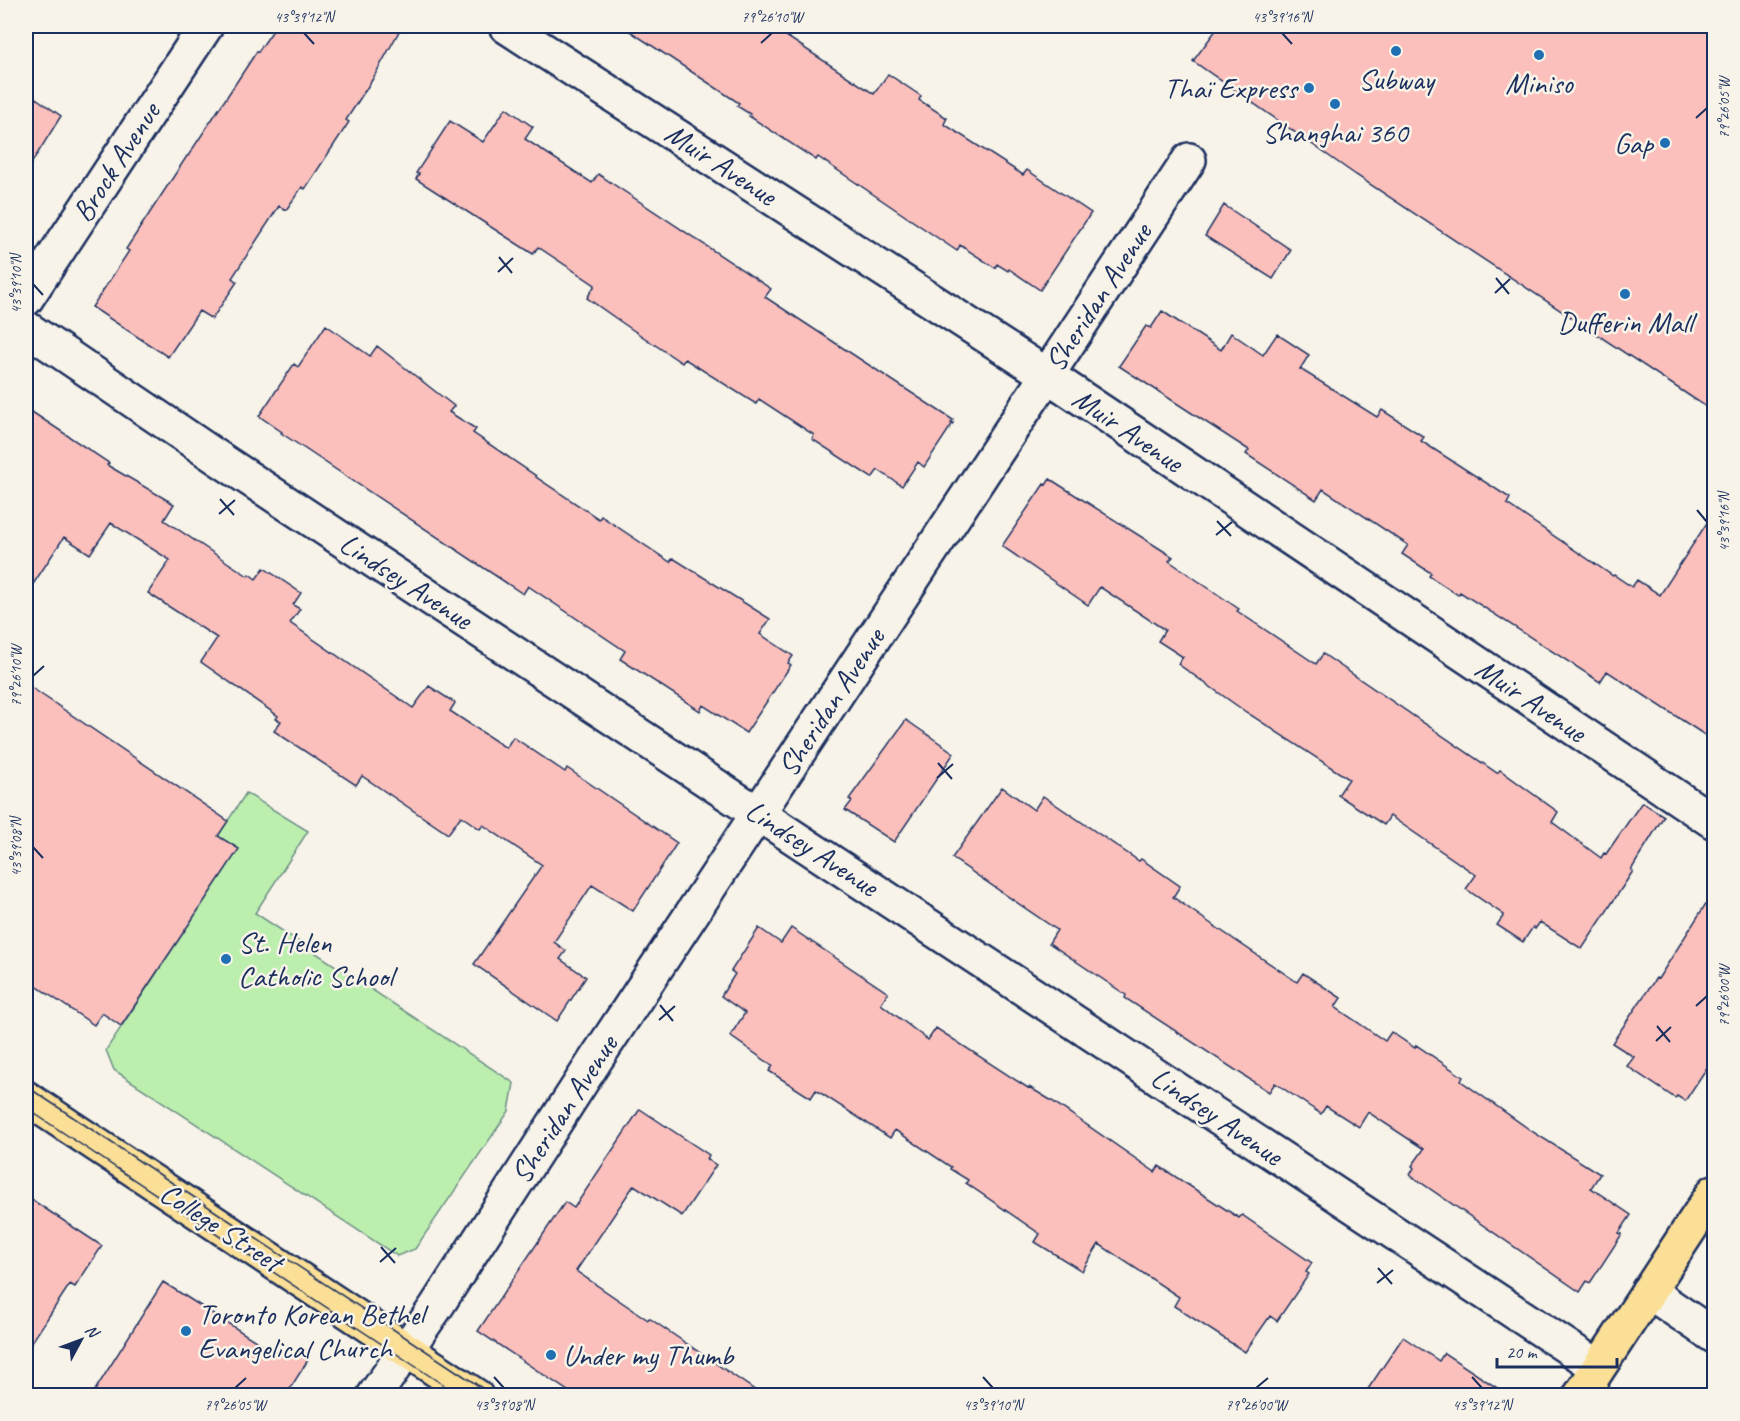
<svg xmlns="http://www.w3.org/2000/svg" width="1740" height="1421" viewBox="0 0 1740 1421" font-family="Caveat,sans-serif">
<rect width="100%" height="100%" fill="#f7f3e8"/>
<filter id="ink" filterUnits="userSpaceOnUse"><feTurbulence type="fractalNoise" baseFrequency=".0167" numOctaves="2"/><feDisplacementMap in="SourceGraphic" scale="12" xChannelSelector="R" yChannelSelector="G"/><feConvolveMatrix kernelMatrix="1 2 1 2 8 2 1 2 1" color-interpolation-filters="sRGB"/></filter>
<g filter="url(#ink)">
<!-- green -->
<path fill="#bceeae" stroke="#6c8e86" stroke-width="1.5" d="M 246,793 L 308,831 L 255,913 L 514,1083 L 509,1111 L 415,1249 L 397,1256 L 114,1070 L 106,1050 L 238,850 L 218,836 Z"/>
<!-- building -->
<path fill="#fcc0bc" stroke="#1b2f5e" stroke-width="1.5" d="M 276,26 L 402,26 L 372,80 L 346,120 L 349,122 L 305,189 L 302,187 L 286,210 L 279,206 L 232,278 L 237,282 L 212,319 L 199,311 L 168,357 L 92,307 L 129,251 L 126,249 L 187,156 L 188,156 L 257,51 L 258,52 Z
M 622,26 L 771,26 L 874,94 L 888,74 L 921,96 L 919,100 L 947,118 L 944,124 L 1023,175 L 1027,170 L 1091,213 L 1040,290 L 1009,269 L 1008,271 L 997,264 L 995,268 L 960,245 L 957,251 L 818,157 L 816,160 L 749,116 L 750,114 L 737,106 L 739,103 Z
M 1219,26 L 1714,26 L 1714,412 L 1356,175 L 1193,61 Z
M 26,91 L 61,116 L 26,172 Z
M 506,108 L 533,127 L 525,139 L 592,183 L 598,174 L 771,289 L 765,297 L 953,420 L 951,423 L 953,423 L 924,467 L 918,462 L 902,486 L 878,470 L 872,478 L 812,439 L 814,435 L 759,399 L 756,404 L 685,359 L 682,363 L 624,324 L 587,298 L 595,285 L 538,247 L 533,254 L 416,179 L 419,174 L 416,173 L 450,121 L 483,142 Z
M 1224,205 L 1291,250 L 1273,279 L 1205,236 Z
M 1162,311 L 1221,350 L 1231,333 L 1263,355 L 1277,334 L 1309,355 L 1300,369 L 1377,417 L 1382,410 L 1424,437 L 1421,441 L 1510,498 L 1507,504 L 1613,576 L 1614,575 L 1632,587 L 1637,580 L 1660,595 L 1714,512 L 1714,741 L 1607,671 L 1600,682 L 1460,592 L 1458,595 L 1429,576 L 1431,573 L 1402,554 L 1408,545 L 1323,489 L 1316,500 L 1246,454 L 1249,450 L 1119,366 L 1146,326 L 1151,328 Z
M 326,325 L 370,356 L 377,346 L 454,406 L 449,412 L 476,429 L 473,433 L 536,476 L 536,477 L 599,519 L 601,516 L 670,562 L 673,558 L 770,619 L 760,634 L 793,656 L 788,663 L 791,665 L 746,733 L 703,705 L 700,711 L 620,659 L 625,651 L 528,586 L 523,594 L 281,433 L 282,432 L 259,416 L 294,364 L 298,367 Z
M 26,408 L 109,463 L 107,465 L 174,504 L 164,520 L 248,576 L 249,574 L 256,579 L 264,568 L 301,593 L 293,605 L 300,609 L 290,623 L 413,708 L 429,686 L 455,703 L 450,711 L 506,748 L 513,737 L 565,772 L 567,768 L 677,843 L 633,911 L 592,885 L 554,942 L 566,951 L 560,959 L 586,977 L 557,1021 L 474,964 L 542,865 L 483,825 L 480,829 L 461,816 L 448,834 L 362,776 L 356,785 L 274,731 L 281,721 L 276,719 L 278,716 L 201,662 L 217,638 L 148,593 L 170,560 L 111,523 L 90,554 L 64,537 L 26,595 Z
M 1050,479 L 1173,557 L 1169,561 L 1239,609 L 1237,611 L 1316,664 L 1323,654 L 1497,773 L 1500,770 L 1558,812 L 1552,822 L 1601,858 L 1604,853 L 1606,854 L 1642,802 L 1664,816 L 1631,870 L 1633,871 L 1582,949 L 1540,922 L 1535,929 L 1533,927 L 1523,942 L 1497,925 L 1504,915 L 1466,889 L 1476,875 L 1390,816 L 1384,825 L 1338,795 L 1349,779 L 1246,712 L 1178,664 L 1183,657 L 1158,641 L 1165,630 L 1100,587 L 1088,605 L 1002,546 L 1044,484 L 1046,485 Z
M 26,684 L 228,821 L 218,836 L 239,849 L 121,1026 L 102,1013 L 94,1025 L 26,979 Z
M 906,720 L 954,753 L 894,842 L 845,810 L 852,801 L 849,799 Z
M 1002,787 L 1034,810 L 1043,796 L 1139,861 L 1141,859 L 1180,886 L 1173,897 L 1207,921 L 1297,982 L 1303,973 L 1341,998 L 1335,1007 L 1385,1041 L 1391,1032 L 1415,1048 L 1416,1045 L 1463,1077 L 1461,1081 L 1533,1132 L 1600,1174 L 1591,1188 L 1631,1215 L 1619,1233 L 1622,1234 L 1590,1283 L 1587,1281 L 1580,1292 L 1410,1175 L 1414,1168 L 1412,1166 L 1424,1149 L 1368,1112 L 1359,1127 L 1326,1106 L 1321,1114 L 1275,1083 L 1269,1092 L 1125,998 L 1126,995 L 1049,943 L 1057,930 L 952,858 Z
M 1714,891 L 1714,1057 L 1685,1101 L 1677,1096 L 1675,1098 L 1627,1066 L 1634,1057 L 1612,1043 L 1656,978 L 1658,979 Z
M 759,928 L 781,943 L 791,928 L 888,993 L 881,1004 L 928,1040 L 936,1028 L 1028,1088 L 1029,1087 L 1052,1101 L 1155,1172 L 1159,1166 L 1239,1218 L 1242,1215 L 1312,1263 L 1306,1272 L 1309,1274 L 1277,1321 L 1270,1316 L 1245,1352 L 1174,1306 L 1179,1297 L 1099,1244 L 1082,1271 L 1035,1242 L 1040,1234 L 966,1183 L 968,1180 L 950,1169 L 951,1167 L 895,1130 L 890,1138 L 816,1090 L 811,1098 L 769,1071 L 773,1066 L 730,1036 L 745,1013 L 721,996 L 735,974 L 731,971 Z
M 640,1109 L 709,1155 L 707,1159 L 716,1165 L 682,1216 L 634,1185 L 576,1271 L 648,1320 L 649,1318 L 762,1395 L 574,1395 L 478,1331 L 565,1202 L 574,1208 Z
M 26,1196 L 102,1246 L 75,1287 L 70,1284 L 26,1351 Z
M 163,1282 L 273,1352 L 280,1342 L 308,1360 L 286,1395 L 92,1395 Z
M 1403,1337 L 1439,1361 L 1444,1353 L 1508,1395 L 1364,1395 Z"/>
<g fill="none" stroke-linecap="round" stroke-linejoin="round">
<!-- minor casing -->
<g stroke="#1b2f5e" stroke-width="38">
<path id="minor" d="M 506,26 L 1047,375 L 1714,822
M 26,299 L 206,26
M 26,328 L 218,458 L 1598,1367
M 1648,1291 L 1714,1336
M 374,1396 L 436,1307 L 596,1059 L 1189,160"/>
</g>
<!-- major casing -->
<g stroke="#1b2f5e" stroke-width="38">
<path id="major" d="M 26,1098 L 476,1396
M 1580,1396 L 1714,1192"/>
</g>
<!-- minor -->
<use href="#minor" stroke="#f7f3e8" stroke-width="33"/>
<!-- major -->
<use href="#major" stroke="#fbdf96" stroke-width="33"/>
<!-- tram -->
<path stroke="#1b2f5e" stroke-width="1.5" d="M 26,1086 L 494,1396
M 26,1108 L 460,1396"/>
</g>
</g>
<!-- ticks -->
<path fill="none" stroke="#1b2f5e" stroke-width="2" d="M 304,33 L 314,44M 1282,33 L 1292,44M 761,43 L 772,33M 1696,118 L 1707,108M 499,257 L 512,273M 498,272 L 513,258M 1496,278 L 1509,294M 33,284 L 43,295M 1495,293 L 1510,279M 220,499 L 234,515M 1697,510 L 1707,522M 219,514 L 235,500M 1217,521 L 1231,536M 1216,535 L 1232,522M 33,676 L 44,666M 938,763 L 952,779M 937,778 L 953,764M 33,847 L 43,858M 660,1005 L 673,1021M 1696,1006 L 1707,996M 659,1020 L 675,1006M 1657,1026 L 1670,1042M 1656,1041 L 1671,1027M 381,1247 L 395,1263M 380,1262 L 396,1248M 1378,1268 L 1392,1284M 1377,1283 L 1393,1270M 494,1377 L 504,1388M 983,1377 L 993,1388M 1472,1377 L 1482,1388M 235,1388 L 246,1378M 1256,1388 L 1268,1378"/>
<!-- markers -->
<g fill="#1f6fb2" stroke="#f7f3e8" stroke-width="2">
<circle cx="1396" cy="51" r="6"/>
<circle cx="1539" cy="55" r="6"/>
<circle cx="1309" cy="88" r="6"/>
<circle cx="1335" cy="104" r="6"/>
<circle cx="1665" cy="143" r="6"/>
<circle cx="1625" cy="294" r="6"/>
<circle cx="226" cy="959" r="6"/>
<circle cx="186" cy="1331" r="6"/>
<circle cx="551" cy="1355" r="6"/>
</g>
<g text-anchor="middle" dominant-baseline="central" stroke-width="5" stroke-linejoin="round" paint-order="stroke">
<!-- poi labels -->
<g font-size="30" fill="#1b2f5e" stroke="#f7f3e8">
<text x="1396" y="79">Subway</text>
<text x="1539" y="83">Miniso</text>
<text x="1297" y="88" text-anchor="end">Thaï Express</text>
<text x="1335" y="132">Shanghai 360</text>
<text x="1653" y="143" text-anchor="end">Gap</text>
<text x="1625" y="322">Dufferin Mall</text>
<text x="238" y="942" text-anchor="start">St. Helen<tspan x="238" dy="34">Catholic School</tspan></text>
<text x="198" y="1314" text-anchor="start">Toronto Korean Bethel<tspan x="198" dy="34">Evangelical Church</tspan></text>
<text x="563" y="1355" text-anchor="start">Under my Thumb</text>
</g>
<!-- street labels -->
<g font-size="30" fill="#1b2f5e" stroke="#f7f3e8">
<text transform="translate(116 162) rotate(-57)">Brock Avenue</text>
<text transform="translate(721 164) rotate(33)">Muir Avenue</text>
<text transform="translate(1098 297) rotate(-57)">Sheridan Avenue</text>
<text transform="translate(1128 430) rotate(34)">Muir Avenue</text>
<text transform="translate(406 581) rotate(33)">Lindsey Avenue</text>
<text transform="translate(1531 700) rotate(34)">Muir Avenue</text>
<text transform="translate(831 702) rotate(-57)">Sheridan Avenue</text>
<text transform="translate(812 848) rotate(33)">Lindsey Avenue</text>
<text transform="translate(564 1109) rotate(-57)">Sheridan Avenue</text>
<text transform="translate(1217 1116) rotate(34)">Lindsey Avenue</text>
<text transform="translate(221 1227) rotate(33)">College Street</text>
</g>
</g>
<!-- margin -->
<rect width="1740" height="1421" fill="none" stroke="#f7f3e8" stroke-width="66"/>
<!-- north arrow -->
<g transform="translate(81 1340) rotate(49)" stroke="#f7f3e8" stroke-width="4.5" paint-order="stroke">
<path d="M0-4.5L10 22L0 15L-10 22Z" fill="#1b2f5e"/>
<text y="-9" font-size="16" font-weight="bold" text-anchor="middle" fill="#1b2f5e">N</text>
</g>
<!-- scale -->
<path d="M1497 1358v9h120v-9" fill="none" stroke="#1b2f5e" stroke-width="3"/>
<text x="1506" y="1358" font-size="18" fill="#1b2f5e" stroke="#f7f3e8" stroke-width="4.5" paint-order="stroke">20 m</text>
<rect x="33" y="33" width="1674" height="1355" fill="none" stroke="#1b2f5e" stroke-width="2"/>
<g font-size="15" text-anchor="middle" fill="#1b2f5e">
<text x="304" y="22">43°39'12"N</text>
<text x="772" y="22">79°26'10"W</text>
<text x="1282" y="22">43°39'16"N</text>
<text transform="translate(1724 108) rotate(-90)" y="5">79°26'05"W</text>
<text transform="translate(16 284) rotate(-90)" y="5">43°39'10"N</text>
<text transform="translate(1724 522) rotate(-90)" y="5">43°39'16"N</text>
<text transform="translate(16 676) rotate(-90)" y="5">79°26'10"W</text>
<text transform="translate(16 847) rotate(-90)" y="5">43°39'08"N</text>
<text transform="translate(1724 996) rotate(-90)" y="5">79°26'00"W</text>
<text x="235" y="1410">79°26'05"W</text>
<text x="504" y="1410">43°39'08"N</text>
<text x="993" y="1410">43°39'10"N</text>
<text x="1256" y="1410">79°26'00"W</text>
<text x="1482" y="1410">43°39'12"N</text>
</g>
</svg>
